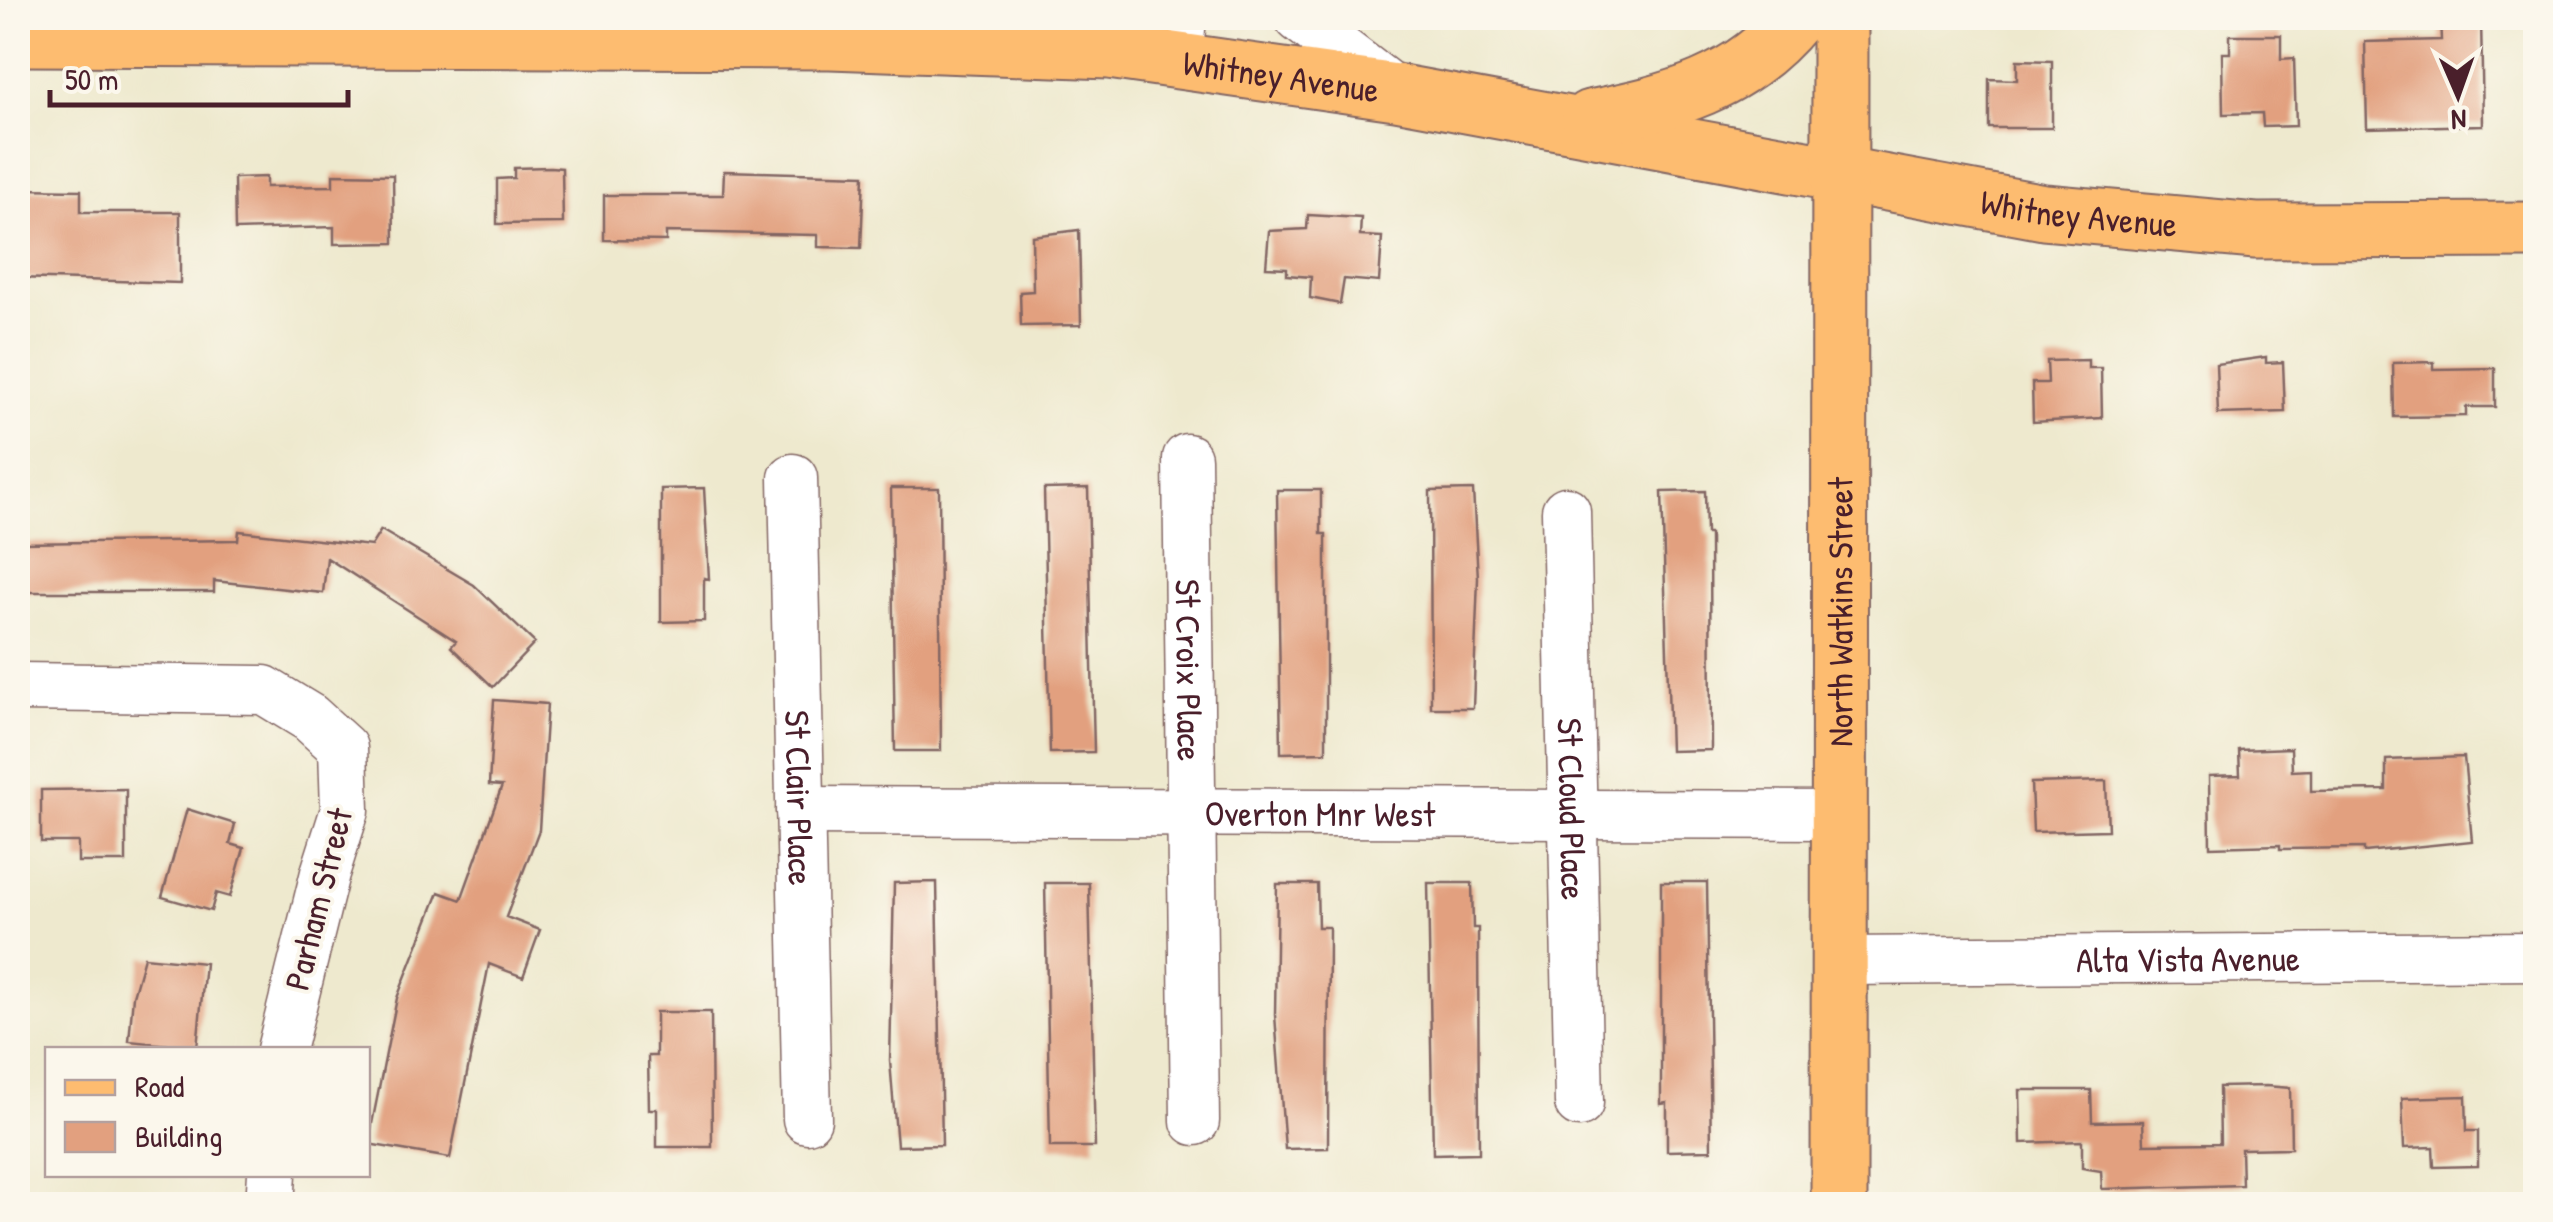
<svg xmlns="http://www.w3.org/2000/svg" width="2553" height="1222" viewBox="0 0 2553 1222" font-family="'Patrick Hand',sans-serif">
<rect width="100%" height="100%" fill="#fbf7ec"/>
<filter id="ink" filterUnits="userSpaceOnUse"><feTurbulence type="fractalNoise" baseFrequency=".01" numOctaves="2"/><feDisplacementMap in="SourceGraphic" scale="20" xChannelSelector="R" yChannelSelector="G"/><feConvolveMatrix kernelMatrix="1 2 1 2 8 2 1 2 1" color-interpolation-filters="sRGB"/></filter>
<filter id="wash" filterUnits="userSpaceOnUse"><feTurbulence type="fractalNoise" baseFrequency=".0048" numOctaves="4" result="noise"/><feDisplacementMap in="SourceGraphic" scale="40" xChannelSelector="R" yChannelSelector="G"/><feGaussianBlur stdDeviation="2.25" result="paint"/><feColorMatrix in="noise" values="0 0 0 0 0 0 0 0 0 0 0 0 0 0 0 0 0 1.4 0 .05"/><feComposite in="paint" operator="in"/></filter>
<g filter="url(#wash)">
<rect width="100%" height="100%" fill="#eee9ce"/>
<g id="blocks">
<!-- building -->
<path fill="#e2a07f" d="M 2440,18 L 2481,18 L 2483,125 L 2367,128 L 2365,42 L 2441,40 Z
M 2230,35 L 2281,35 L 2281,59 L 2294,58 L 2296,126 L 2263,127 L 2262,113 L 2223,114 L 2222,53 L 2230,53 Z
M 2017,60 L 2052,61 L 2052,128 L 1989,128 L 1989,79 L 2017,80 Z
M 550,167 L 562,168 L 563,223 L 497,224 L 497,179 L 514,178 L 514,168 Z
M 724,171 L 864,175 L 861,248 L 818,247 L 818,235 L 666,232 L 666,241 L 604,240 L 604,195 L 723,195 Z
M 333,174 L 393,175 L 394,243 L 334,244 L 334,227 L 235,230 L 234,178 L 266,177 L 266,187 L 333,186 Z
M 20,189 L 81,190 L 81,212 L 180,212 L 180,283 L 18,278 Z
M 1308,215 L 1361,218 L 1360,236 L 1382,237 L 1379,282 L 1344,279 L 1340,304 L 1310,298 L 1311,277 L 1287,275 L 1287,268 L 1266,267 L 1269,231 L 1307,229 Z
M 1079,230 L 1081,325 L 1021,326 L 1020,292 L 1033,291 L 1032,236 Z
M 2266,357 L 2266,363 L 2283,362 L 2285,412 L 2218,414 L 2216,364 Z
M 2088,360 L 2088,368 L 2101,368 L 2102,418 L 2033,422 L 2032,383 L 2048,383 L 2047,361 Z
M 2434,362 L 2434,369 L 2495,368 L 2495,407 L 2466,407 L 2466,416 L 2394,417 L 2393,363 Z
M 704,488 L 709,579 L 704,578 L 704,621 L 661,622 L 661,489 Z
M 891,488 L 939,488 L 941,751 L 895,751 Z
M 1088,488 L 1094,752 L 1050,753 L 1044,489 Z
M 1277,490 L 1321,490 L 1321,534 L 1326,534 L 1326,752 L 1281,753 Z
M 1473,490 L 1478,578 L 1473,708 L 1431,708 L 1430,491 Z
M 1705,491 L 1706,534 L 1710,534 L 1711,750 L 1670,751 L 1662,492 Z
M 381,530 L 474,585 L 535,643 L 493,687 L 451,647 L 456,641 L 327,558 L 323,593 L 214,581 L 214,592 L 21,592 L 20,543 L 238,540 L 239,531 L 371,546 Z
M 494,700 L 547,704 L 539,830 L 506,917 L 540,930 L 523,977 L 489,964 L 450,1158 L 368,1144 L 397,998 L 439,892 L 461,900 L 502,786 L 489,785 Z
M 2291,748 L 2292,771 L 2311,770 L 2311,791 L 2386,790 L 2386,760 L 2464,757 L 2472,841 L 2364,852 L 2364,848 L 2280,849 L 2280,845 L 2210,847 L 2209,776 L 2240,775 L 2239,750 Z
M 2106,781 L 2108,830 L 2033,832 L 2031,783 Z
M 126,789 L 126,862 L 78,862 L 78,842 L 41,842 L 41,790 Z
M 187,809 L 235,824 L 230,844 L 244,848 L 230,897 L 216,893 L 211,911 L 162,897 Z
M 937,882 L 942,1145 L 897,1146 L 890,1061 L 894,883 Z
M 1661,882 L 1707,882 L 1711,1150 L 1667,1151 L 1667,1103 L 1661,1104 Z
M 1045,883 L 1089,883 L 1095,1147 L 1050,1147 Z
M 1428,883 L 1472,883 L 1473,928 L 1478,928 L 1479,1153 L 1433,1154 Z
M 1277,884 L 1317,884 L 1318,927 L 1329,927 L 1328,1148 L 1285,1149 L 1275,1015 Z
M 144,957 L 205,963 L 197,1048 L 129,1041 L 133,996 Z
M 656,1012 L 711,1012 L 712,1147 L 657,1147 L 657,1109 L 649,1109 L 648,1056 L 656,1056 Z
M 2266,1086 L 2290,1088 L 2291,1148 L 2241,1149 L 2242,1185 L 2102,1189 L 2101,1171 L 2082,1168 L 2082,1141 L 2021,1143 L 2020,1090 L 2091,1090 L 2092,1122 L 2143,1121 L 2144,1144 L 2220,1143 L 2219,1087 Z
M 2466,1096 L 2467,1131 L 2478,1131 L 2478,1166 L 2434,1167 L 2433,1147 L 2404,1148 L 2402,1098 Z"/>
</g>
</g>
<g filter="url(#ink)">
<use href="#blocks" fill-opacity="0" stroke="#836664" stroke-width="2.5"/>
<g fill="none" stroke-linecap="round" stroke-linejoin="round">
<!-- minor casing -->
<g stroke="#836664" stroke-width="51">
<g id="minor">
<path d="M 1299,18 L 1396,92"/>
<path d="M 1178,61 L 1182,18"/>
<path id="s1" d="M 1187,458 L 1195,1121"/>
<path id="s2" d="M 793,478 L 807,1119"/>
<path id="s3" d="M 1566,511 L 1579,1103"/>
<path d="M 18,687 L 264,690 L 310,718 L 343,748 L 345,810 L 325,873 L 281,1050"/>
<path id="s4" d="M 800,811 L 1839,815"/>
<path id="s5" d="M 1840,961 L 2536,956"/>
<path d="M 270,1204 L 272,1174"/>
</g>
</g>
<!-- major casing -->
<g stroke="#836664" stroke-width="59">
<g id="major">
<path id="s6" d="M 18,38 L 830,41 L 1109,51 L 1396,92 L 2044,212 L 2256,231 L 2536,230"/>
<path d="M 1590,118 C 1672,102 1740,85 1795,18"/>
<path id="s7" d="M 1839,1204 L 1840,18"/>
</g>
</g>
<!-- minor -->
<use href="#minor" stroke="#fff" stroke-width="48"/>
<!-- major -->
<use href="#major" stroke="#fdbc70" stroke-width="55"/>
</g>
</g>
<g text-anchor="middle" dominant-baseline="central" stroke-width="8" stroke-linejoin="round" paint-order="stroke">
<!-- street labels -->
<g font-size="35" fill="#4a1f2b" stroke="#fbf7ec">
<text stroke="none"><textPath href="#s6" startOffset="1265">Whitney Avenue</textPath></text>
<text stroke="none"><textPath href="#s6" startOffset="2075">Whitney Avenue</textPath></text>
<text stroke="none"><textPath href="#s7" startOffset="592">North Watkins Street</textPath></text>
<text stroke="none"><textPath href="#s1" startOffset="212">St Croix Place</textPath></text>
<text stroke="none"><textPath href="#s2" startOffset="320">St Clair Place</textPath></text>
<text stroke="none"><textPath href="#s3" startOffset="298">St Cloud Place</textPath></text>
<text stroke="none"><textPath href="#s4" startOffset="520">Overton Mnr West</textPath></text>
<text transform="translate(318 899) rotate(-76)">Parham Street</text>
<text stroke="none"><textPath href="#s5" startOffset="348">Alta Vista Avenue</textPath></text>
</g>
</g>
<!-- margin -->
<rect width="2553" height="1222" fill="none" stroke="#fbf7ec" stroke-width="60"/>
<!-- legend -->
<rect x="45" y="1047" width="325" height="130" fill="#fbf7ec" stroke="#b4a19f" stroke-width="2.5"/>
<rect x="65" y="1080" width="50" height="15" fill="#fdbc70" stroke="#b4a19f" stroke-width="2.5"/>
<text x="135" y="1097" font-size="30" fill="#4a1f2b">Road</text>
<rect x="65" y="1122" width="50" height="30" fill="#e2a07f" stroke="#b4a19f" stroke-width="2.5"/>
<text x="135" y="1147" font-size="30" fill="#4a1f2b">Building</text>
<!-- north arrow -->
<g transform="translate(2458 95) rotate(178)" stroke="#fbf7ec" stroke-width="8" paint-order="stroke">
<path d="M0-8L18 38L0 25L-18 38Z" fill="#4a1f2b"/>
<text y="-15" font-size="28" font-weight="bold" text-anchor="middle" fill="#4a1f2b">N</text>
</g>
<!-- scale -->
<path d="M50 90v15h298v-15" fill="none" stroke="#4a1f2b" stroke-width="5"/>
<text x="65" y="90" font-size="30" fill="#4a1f2b" stroke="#fbf7ec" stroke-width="8" paint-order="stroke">50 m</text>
</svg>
